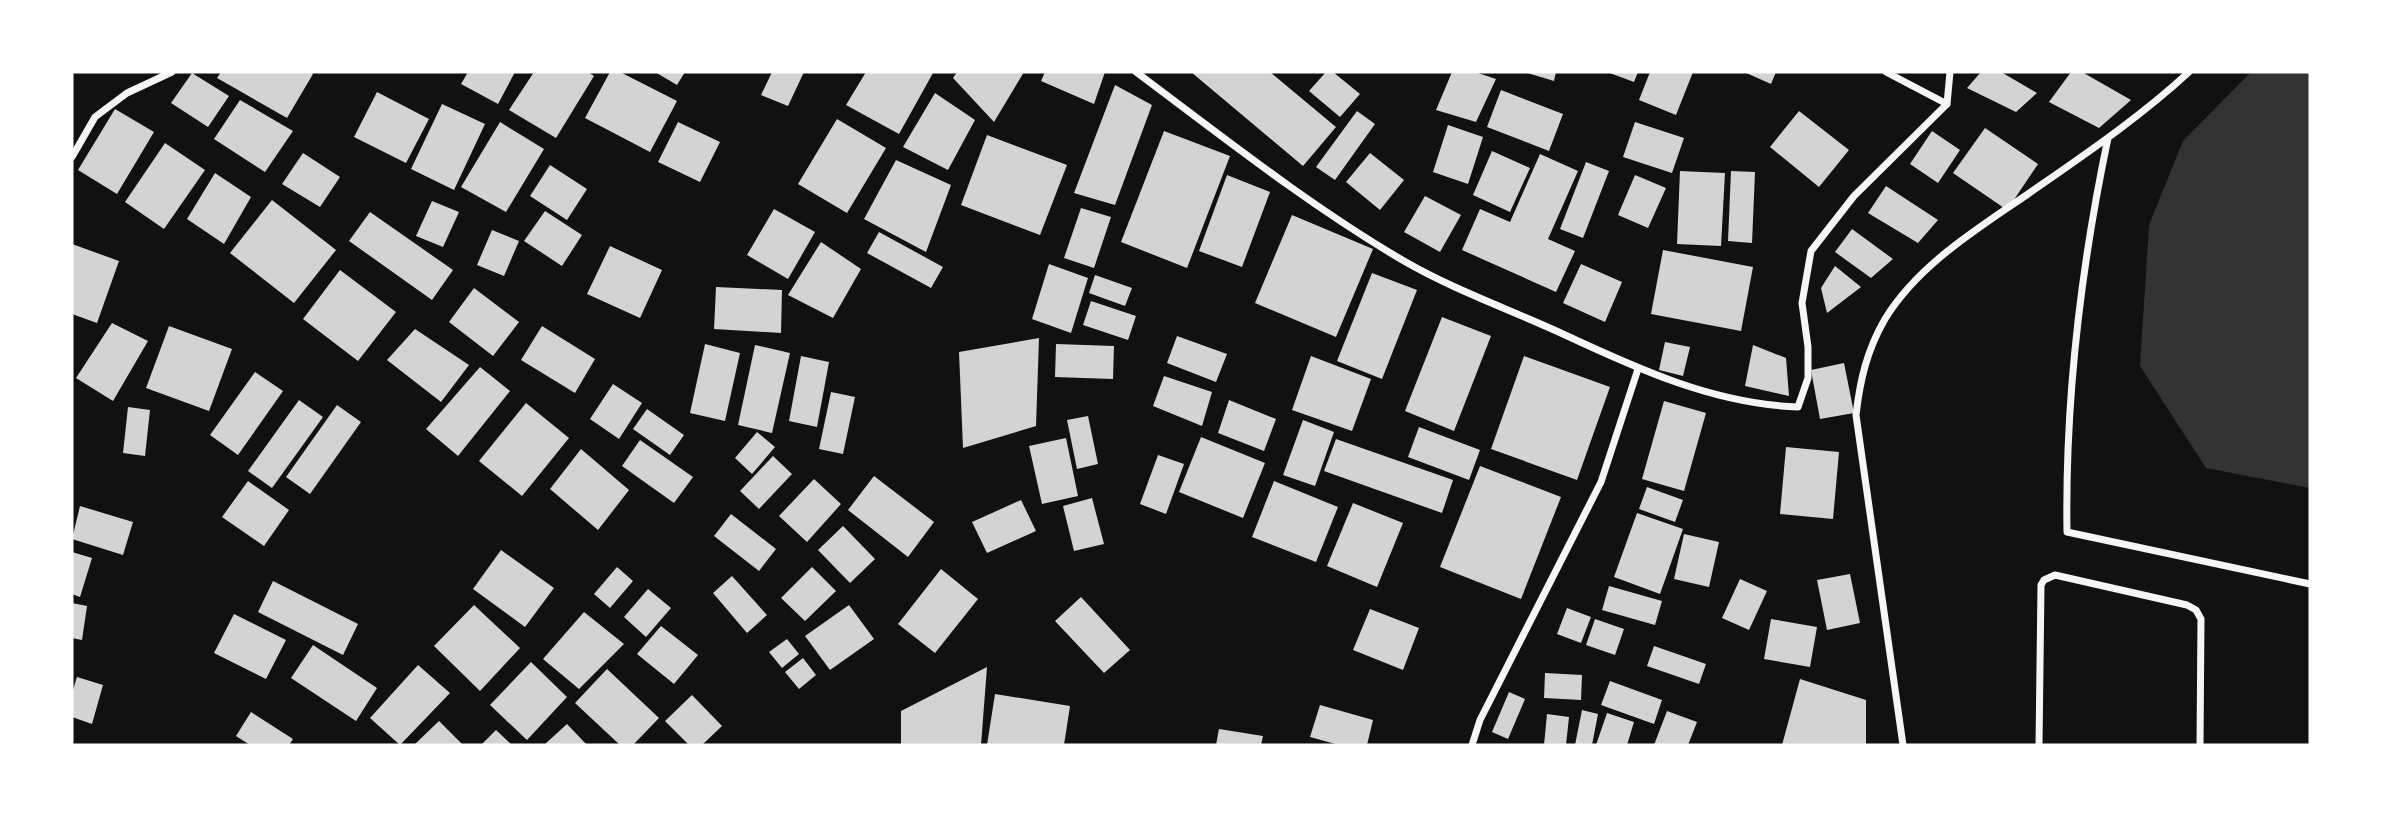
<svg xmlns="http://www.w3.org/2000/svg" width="2382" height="817" viewBox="0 0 2382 817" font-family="'Open Sans',sans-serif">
<rect width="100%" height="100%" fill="#111"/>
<!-- water -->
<path fill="#333" d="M 2251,72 L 2310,72 L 2310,488 L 2206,468 L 2140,366 L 2149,225 L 2183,141 Z"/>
<!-- building -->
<path fill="#d3d3d3" d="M 221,72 L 310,72 L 313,74 L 287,118 L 217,78 Z
M 468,72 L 515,72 L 498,104 L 461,84 Z
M 534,72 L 588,72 L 594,76 L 556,138 L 509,110 Z
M 610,72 L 620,72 L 677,101 L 650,152 L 585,118 Z
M 655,72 L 685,72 L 677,85 Z
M 772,72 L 804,72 L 788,106 L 761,95 Z
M 866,72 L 933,73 L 899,134 L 846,105 Z
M 957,72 L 1024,72 L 994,122 L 953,78 Z
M 1045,72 L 1105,72 L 1094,104 L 1041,81 Z
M 1191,72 L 1270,72 L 1336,127 L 1303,166 Z
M 1326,72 L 1333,72 L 1360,94 L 1340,117 L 1309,91 Z
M 1452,72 L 1475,72 L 1496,79 L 1476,122 L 1436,110 Z
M 1524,72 L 1556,72 L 1554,81 Z
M 1607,72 L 1638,72 L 1634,82 Z
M 1650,72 L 1693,72 L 1676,115 L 1639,100 Z
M 1744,72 L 1776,72 L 1771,84 Z
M 1981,72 L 2001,72 L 2037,93 L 2016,112 L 1967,88 Z
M 2071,72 L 2082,72 L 2131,100 L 2099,128 L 2049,102 Z
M 192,73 L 229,96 L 208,127 L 171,103 Z
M 1115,85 L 1152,105 L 1115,205 L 1074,193 Z
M 1501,90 L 1563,114 L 1549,151 L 1487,127 Z
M 377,92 L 429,119 L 406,163 L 354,137 Z
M 935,93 L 975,120 L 948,170 L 903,147 Z
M 240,100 L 293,131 L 265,172 L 214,139 Z
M 442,104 L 485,124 L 454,190 L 411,169 Z
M 115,109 L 154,132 L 117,194 L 78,170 Z
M 1357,111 L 1375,124 L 1335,180 L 1316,167 Z
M 1799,111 L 1849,150 L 1819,187 L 1770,147 Z
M 837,119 L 886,148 L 847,213 L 798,184 Z
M 500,122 L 544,149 L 506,212 L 461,187 Z
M 678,122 L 720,142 L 700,182 L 658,162 Z
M 1635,122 L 1684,138 L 1672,173 L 1623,157 Z
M 1448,125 L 1483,137 L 1468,184 L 1433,172 Z
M 1985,128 L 2038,164 L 2007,210 L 1953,173 Z
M 1164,131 L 1230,156 L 1187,268 L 1121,242 Z
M 1932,131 L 1960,150 L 1938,183 L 1910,164 Z
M 987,135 L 1067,165 L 1040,235 L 961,205 Z
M 165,143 L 205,170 L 164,229 L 125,202 Z
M 1492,151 L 1530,168 L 1510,212 L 1473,195 Z
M 303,153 L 340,177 L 320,207 L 282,184 Z
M 1370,153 L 1404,180 L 1380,210 L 1346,182 Z
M 1540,154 L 1578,171 L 1548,239 L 1575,251 L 1556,292 L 1462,250 L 1480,209 L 1510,222 Z
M 896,160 L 951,185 L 926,252 L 864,219 Z
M 1586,162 L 1609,171 L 1583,238 L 1560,229 Z
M 550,165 L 587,189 L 567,220 L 530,196 Z
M 1680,171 L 1725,173 L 1721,246 L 1677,244 Z
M 1731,171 L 1755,172 L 1752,243 L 1728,241 Z
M 215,173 L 251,197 L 224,244 L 187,219 Z
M 1227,175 L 1270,192 L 1242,267 L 1199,251 Z
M 1635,175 L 1666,188 L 1648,228 L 1618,215 Z
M 1886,186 L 1938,220 L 1918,243 L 1868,213 Z
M 1425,196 L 1461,215 L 1440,252 L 1404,232 Z
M 272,200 L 336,250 L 294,303 L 230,253 Z
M 432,201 L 459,212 L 443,247 L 416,236 Z
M 1081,208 L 1111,217 L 1094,268 L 1064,258 Z
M 774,209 L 815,232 L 788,279 L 747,255 Z
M 545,211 L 582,235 L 562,266 L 524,241 Z
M 370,212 L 453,270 L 432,300 L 349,241 Z
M 1292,215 L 1373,249 L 1336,337 L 1255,303 Z
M 1852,229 L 1893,259 L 1871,278 L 1835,252 Z
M 492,230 L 519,241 L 504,276 L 477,265 Z
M 879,232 L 943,267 L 931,288 L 867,253 Z
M 821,242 L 861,269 L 833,318 L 788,295 Z
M 72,244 L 119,261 L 97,323 L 72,314 Z
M 610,246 L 662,270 L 640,318 L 587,294 Z
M 1663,250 L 1753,267 L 1741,331 L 1651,314 Z
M 1049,264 L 1088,278 L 1071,333 L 1032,319 Z
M 1581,264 L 1622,282 L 1605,322 L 1563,303 Z
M 1835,266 L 1861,287 L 1827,313 L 1821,288 Z
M 340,270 L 396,312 L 358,361 L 303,319 Z
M 1372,273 L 1417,290 L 1382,379 L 1337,361 Z
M 1095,275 L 1132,288 L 1125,306 L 1089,293 Z
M 716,287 L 782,290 L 781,333 L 714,329 Z
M 474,288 L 519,322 L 493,356 L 449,322 Z
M 1091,301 L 1136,316 L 1128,340 L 1083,325 Z
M 1442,317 L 1491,336 L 1454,431 L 1405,411 Z
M 112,323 L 148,341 L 113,401 L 76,378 Z
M 169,326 L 232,349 L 209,411 L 146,388 Z
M 542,326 L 595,359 L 575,393 L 521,360 Z
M 415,329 L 469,365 L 441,402 L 387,360 Z
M 1177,336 L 1227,354 L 1216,382 L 1167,363 Z
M 1039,338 L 1036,426 L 963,448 L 959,352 Z
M 1665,342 L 1690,347 L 1683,376 L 1659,370 Z
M 705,344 L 740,353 L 725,421 L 690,413 Z
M 1056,344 L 1114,346 L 1113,379 L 1055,377 Z
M 755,345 L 790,353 L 772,433 L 738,425 Z
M 1753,345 L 1786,358 L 1789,396 L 1745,386 Z
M 801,356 L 829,362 L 817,427 L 789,421 Z
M 1311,356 L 1371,379 L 1352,431 L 1292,410 Z
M 1524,356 L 1610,387 L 1577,480 L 1491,449 Z
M 1844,363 L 1854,413 L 1820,419 L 1811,370 Z
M 480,367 L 510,391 L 458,456 L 426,429 Z
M 255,372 L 283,391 L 238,455 L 210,435 Z
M 1164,376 L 1212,392 L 1202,426 L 1153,406 Z
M 613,384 L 642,403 L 619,439 L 590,419 Z
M 831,392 L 855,397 L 843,454 L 819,449 Z
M 299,400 L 323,417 L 272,488 L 248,471 Z
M 1229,400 L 1276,419 L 1264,451 L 1218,433 Z
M 1664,401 L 1706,413 L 1684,491 L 1642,479 Z
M 526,403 L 569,438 L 522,496 L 479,461 Z
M 337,405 L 361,422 L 310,494 L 286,477 Z
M 128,407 L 150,410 L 145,456 L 123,453 Z
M 647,409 L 684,435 L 670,455 L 633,429 Z
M 1088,416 L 1098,464 L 1077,469 L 1067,420 Z
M 1303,420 L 1334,432 L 1315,486 L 1283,475 Z
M 1419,427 L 1480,450 L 1469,480 L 1408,457 Z
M 757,432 L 775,447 L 752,474 L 735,458 Z
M 1201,437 L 1265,463 L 1243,518 L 1179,492 Z
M 1066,438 L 1078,496 L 1042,504 L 1029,446 Z
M 1336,439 L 1453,480 L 1442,513 L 1324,471 Z
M 640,440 L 693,477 L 674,503 L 622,466 Z
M 1786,447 L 1839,452 L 1833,519 L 1780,514 Z
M 581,449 L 629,490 L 598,530 L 550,489 Z
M 1158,455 L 1184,464 L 1166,514 L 1140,504 Z
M 773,456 L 792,474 L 759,509 L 740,491 Z
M 1480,466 L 1561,497 L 1521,599 L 1440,567 Z
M 874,476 L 934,522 L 908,557 L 848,510 Z
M 814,479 L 841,504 L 807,542 L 779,516 Z
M 248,481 L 289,510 L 264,546 L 222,517 Z
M 1274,481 L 1338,507 L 1316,562 L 1252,537 Z
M 1647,487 L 1683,500 L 1675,522 L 1639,509 Z
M 1092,498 L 1104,544 L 1074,551 L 1063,506 Z
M 1021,500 L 1036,531 L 987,553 L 972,522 Z
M 1353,503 L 1403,523 L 1377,587 L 1327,566 Z
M 80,506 L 133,522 L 123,555 L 72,539 Z
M 1637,513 L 1683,529 L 1660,594 L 1614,577 Z
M 731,514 L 776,549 L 759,571 L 714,536 Z
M 843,526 L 875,559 L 850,583 L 818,550 Z
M 1684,534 L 1719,542 L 1709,587 L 1674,579 Z
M 501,550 L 554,588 L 525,627 L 473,589 Z
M 72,552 L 92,558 L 80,597 L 72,594 Z
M 617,567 L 633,581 L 610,608 L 594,594 Z
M 812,567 L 836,591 L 805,621 L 781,598 Z
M 941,569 L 978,599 L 935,653 L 898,624 Z
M 1850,574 L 1860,623 L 1827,630 L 1817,580 Z
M 732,576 L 767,615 L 747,633 L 713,593 Z
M 1740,579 L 1767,591 L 1749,630 L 1722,618 Z
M 273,581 L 358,624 L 343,655 L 258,612 Z
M 1609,586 L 1662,601 L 1655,625 L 1602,610 Z
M 648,589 L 671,608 L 646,637 L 624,617 Z
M 1081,597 L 1130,650 L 1104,673 L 1055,621 Z
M 72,603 L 87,606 L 82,640 L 72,638 Z
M 474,605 L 520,648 L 480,691 L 434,646 Z
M 849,605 L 874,639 L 830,670 L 805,636 Z
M 1567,608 L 1591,617 L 1581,643 L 1557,634 Z
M 1370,609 L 1419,628 L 1403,670 L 1353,650 Z
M 584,612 L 624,644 L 579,689 L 543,659 Z
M 234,614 L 286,640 L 266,679 L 214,653 Z
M 1595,619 L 1624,629 L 1615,655 L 1586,645 Z
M 1771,619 L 1817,627 L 1810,667 L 1764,659 Z
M 661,626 L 698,655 L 674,684 L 637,654 Z
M 787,639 L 799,654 L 782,668 L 769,652 Z
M 313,645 L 377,688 L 356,721 L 291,678 Z
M 1654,646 L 1706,664 L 1699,684 L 1647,666 Z
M 803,658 L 816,675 L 799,689 L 785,672 Z
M 531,662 L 567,697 L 527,740 L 490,705 Z
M 418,665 L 450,693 L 400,745 L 370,718 Z
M 987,667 L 981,745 L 901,745 L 901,711 Z
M 607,669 L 659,718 L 633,745 L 620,745 L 575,703 Z
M 1545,673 L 1582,675 L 1581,700 L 1544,698 Z
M 77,677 L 103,685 L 92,724 L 72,717 L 72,693 Z
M 1800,679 L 1866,700 L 1866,745 L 1782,745 Z
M 1610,681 L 1662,700 L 1654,724 L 1601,705 Z
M 1509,692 L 1525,699 L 1508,739 L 1492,732 Z
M 995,694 L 1070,706 L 1064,745 L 987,745 Z
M 692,695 L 722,726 L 702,745 L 689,745 L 665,721 Z
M 1320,705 L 1373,720 L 1367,745 L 1339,745 L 1310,737 Z
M 1582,710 L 1598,714 L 1592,745 L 1575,745 Z
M 1667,711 L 1697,722 L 1688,745 L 1654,745 Z
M 251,712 L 293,739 L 289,745 L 250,745 L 236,736 Z
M 1607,713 L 1634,722 L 1627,745 L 1596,745 Z
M 1547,714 L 1569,717 L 1566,745 L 1544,745 Z
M 439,721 L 463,745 L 414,745 Z
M 567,724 L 587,745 L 544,745 Z
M 1219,729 L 1263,736 L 1261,745 L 1216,745 Z
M 496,730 L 512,745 L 481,745 Z"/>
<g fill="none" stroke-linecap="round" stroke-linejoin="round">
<!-- minor -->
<path stroke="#f5f5f5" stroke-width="7" d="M 1136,72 C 1223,137 1310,206 1404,261 C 1454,290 1511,310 1563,334 C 1638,369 1714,404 1798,407 L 1808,378 L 1808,347 L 1802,303 L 1811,251 L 1854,196 L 1947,104 L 1886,72
M 1947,104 L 1950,72
M 2108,138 C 2081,267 2065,400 2067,532 L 2310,584
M 72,157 L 95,117 L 127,93 L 172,72
M 1472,745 L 1480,720 L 1601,482 L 1638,369
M 1903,745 L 1856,415 C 1860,380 1867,350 1885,319 C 1918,265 1977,229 2028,194 C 2084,155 2139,118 2189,72
M 2039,745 L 2041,585 L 2044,580 L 2055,575 L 2187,605 L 2196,610 L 2201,619 L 2200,745"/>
</g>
<!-- border -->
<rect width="2382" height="817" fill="none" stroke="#ffffff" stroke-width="147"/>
</svg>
